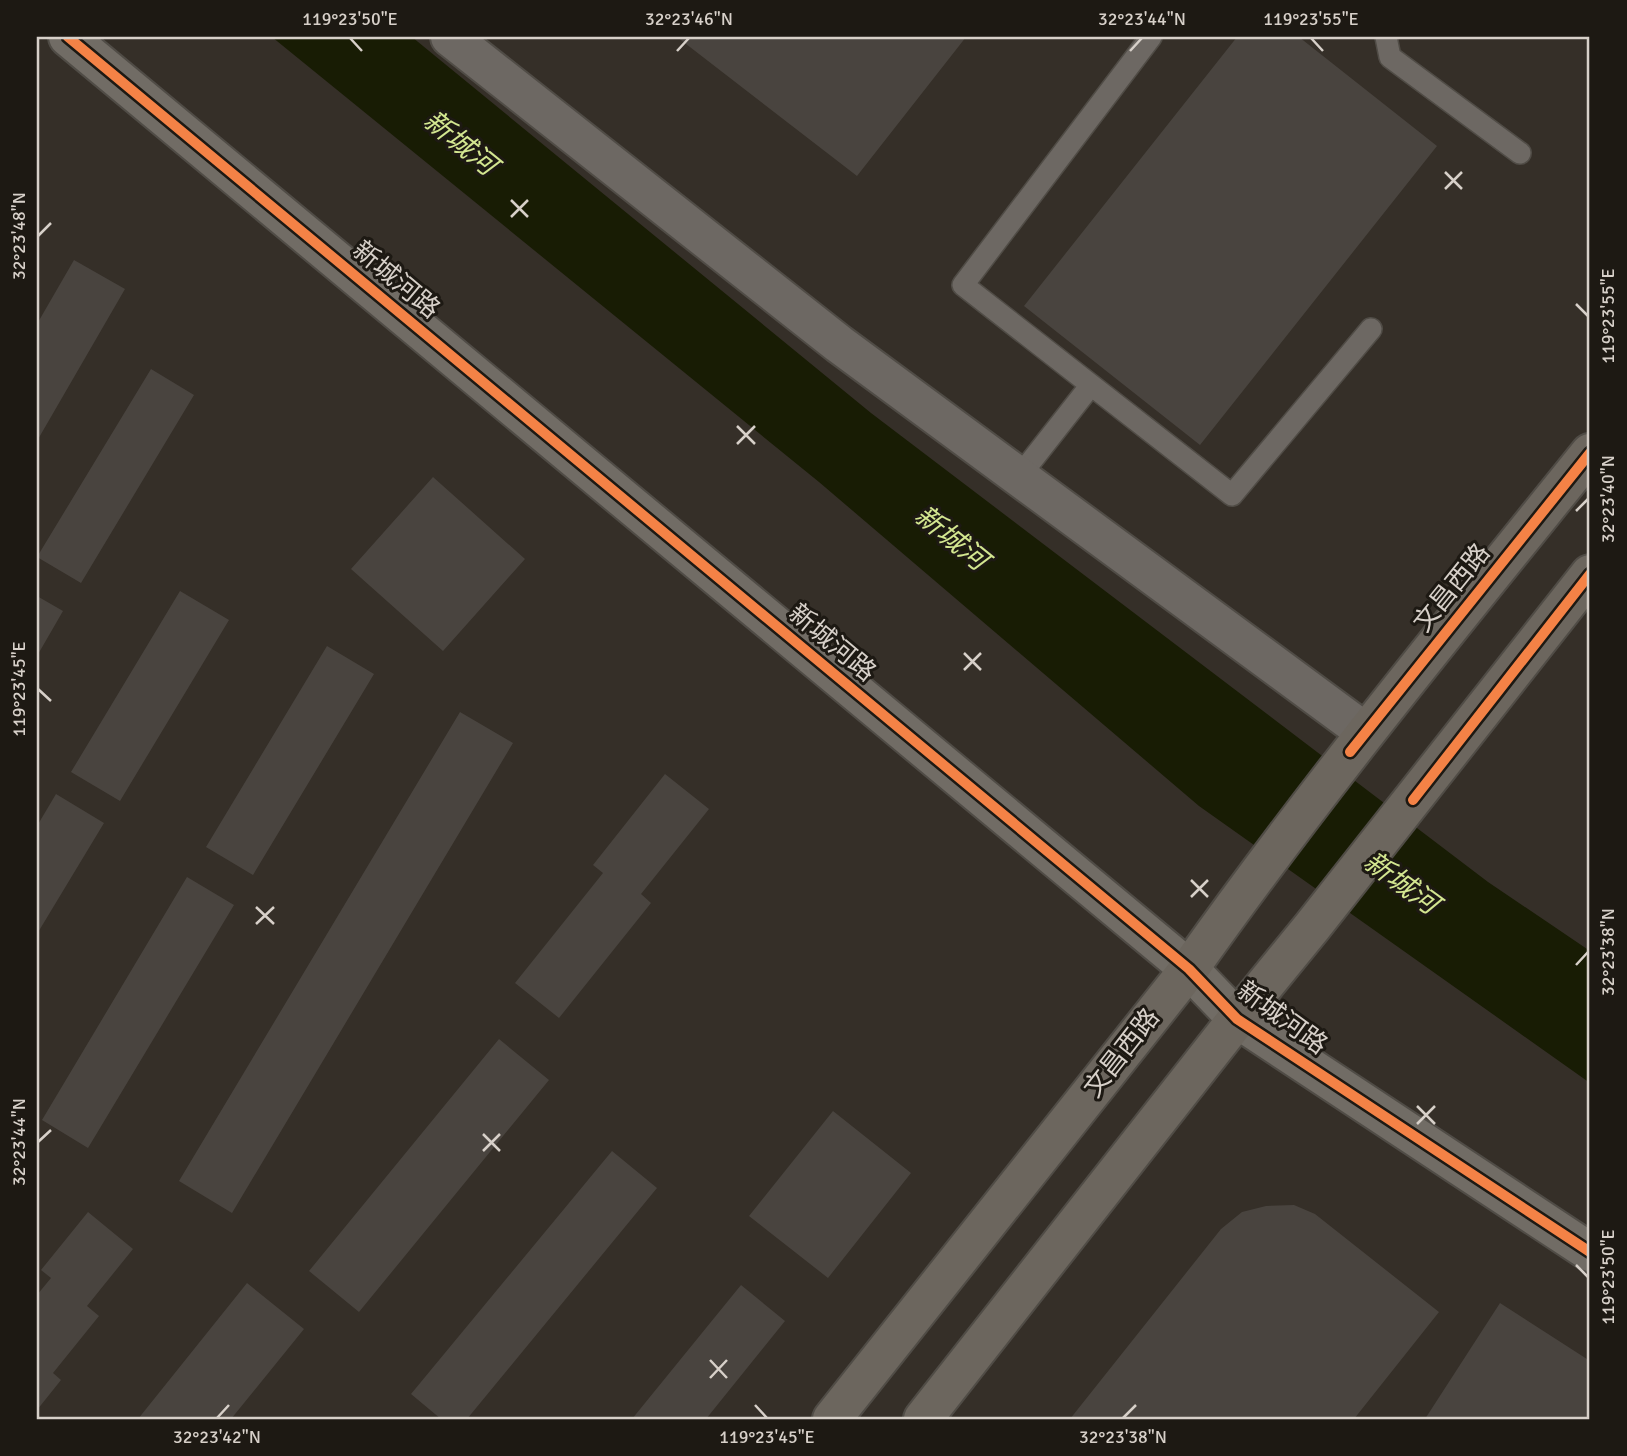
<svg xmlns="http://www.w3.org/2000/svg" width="1627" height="1456" viewBox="0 0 1627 1456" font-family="Signika,'Noto Sans SC',sans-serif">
<rect width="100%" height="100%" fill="#352f28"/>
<!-- water -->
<path fill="#181c04" d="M 272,37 L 412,37 L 871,413 L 1488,882 L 1590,951 L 1590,1083 L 1199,806 L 819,482 Z"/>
<!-- building -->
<path fill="#49443f" d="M 677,37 L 966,37 L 857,176 Z
M 1237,37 L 1299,37 L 1437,146 L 1200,445 L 1024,306 Z
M 74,260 L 125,289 L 37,441 L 37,324 Z
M 151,369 L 194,395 L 81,583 L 37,557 Z
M 433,477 L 525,559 L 443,651 L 351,569 Z
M 180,591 L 229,620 L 120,801 L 71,772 Z
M 37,596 L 63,611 L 37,656 Z
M 327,646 L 374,674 L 253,875 L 206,847 Z
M 460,712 L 513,743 L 232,1213 L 179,1181 Z
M 665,774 L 709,809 L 641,894 L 651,903 L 559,1018 L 515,983 L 603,873 L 593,865 Z
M 56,794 L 104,823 L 37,934 L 37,826 Z
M 187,877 L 234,905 L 88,1148 L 42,1120 Z
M 499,1039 L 549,1080 L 359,1312 L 309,1271 Z
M 833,1111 L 911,1173 L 828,1278 L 749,1216 Z
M 612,1151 L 657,1188 L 467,1419 L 441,1419 L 411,1394 Z
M 1294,1205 L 1315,1214 L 1439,1312 L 1354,1419 L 1070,1419 L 1221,1229 L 1242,1212 L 1266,1206 Z
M 88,1212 L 133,1249 L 87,1306 L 99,1316 L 53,1373 L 61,1380 L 37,1410 L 37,1295 L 51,1278 L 41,1270 Z
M 247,1283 L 304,1329 L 231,1419 L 138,1419 Z
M 741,1285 L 785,1321 L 706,1419 L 632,1419 Z
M 1500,1303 L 1590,1361 L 1590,1419 L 1425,1419 Z"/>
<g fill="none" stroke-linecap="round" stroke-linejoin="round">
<!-- lane casing -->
<g stroke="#504c46" stroke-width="24">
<path id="lane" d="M 1151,37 L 963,285 L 1232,495 L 1371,329
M 1386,37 L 1390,57 L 1520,153
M 1018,478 L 1091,385"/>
</g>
<!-- street casing -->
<g stroke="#504c46" stroke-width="42">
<path id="street" d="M 450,37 L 839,344 L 1365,732"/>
</g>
<!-- secondary casing -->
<g stroke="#504c46" stroke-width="42">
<path id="secondary" d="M 68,37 L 1189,969 L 1237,1019 L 1590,1252"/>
</g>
<!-- primary casing -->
<g stroke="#504c46" stroke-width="42">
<path id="primary" d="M 832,1419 L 1189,969 C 1315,791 1453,623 1590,453
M 923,1419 L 1237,1019 L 1312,927 L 1590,574"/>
</g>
<!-- lane -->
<use href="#lane" stroke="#6d6863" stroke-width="21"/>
<!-- street -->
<use href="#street" stroke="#6d6863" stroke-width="38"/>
<!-- secondary -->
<use href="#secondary" stroke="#716c65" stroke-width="38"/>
<!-- primary -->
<use href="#primary" stroke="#6c665e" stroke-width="38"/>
<!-- cycleway casing -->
<g stroke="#1d1913" stroke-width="15">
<path id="cycleway" d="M 68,37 L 1189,969 L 1237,1019 L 1590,1252
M 1350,752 L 1590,453
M 1413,800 L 1590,574"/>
</g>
<!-- cycleway -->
<use href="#cycleway" stroke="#f48246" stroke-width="10"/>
</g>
<!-- ticks -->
<path fill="none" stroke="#d7d0c9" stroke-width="2.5" d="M 350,38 L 362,51M 1311,38 L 1323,51M 677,51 L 689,38M 1130,51 L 1142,38M 1445,172 L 1462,189M 1445,189 L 1462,172M 511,200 L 528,217M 511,217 L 528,200M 38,236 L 51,223M 1576,304 L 1588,316M 737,426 L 755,444M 737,444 L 755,426M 1576,511 L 1588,499M 964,653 L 981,670M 964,670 L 981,653M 38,689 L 51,701M 1191,880 L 1208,897M 1191,897 L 1208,880M 256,907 L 274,924M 256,924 L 274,907M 1576,965 L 1588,952M 1417,1106 L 1435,1124M 1417,1124 L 1435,1106M 483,1134 L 500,1151M 38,1142 L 51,1130M 483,1151 L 500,1134M 1576,1265 L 1588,1277M 710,1360 L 727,1378M 710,1378 L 727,1360M 755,1405 L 767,1418M 217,1418 L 229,1405M 1123,1418 L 1136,1405"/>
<g text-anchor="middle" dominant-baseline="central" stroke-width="6" stroke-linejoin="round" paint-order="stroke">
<!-- street labels -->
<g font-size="26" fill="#d7d0c9" stroke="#1d1913">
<text transform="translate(396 280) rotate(40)">新城河路</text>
<text transform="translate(1452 588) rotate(-51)">文昌西路</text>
<text transform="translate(832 643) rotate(40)">新城河路</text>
<text transform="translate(1282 1018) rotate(36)">新城河路</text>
<text transform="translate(1122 1053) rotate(-52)">文昌西路</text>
</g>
<!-- water labels -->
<g font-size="28" font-style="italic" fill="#d3e690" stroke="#1d1913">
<text transform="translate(460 143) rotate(39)">新城河</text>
<text transform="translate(951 538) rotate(39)">新城河</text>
<text transform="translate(1401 883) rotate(36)">新城河</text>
</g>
</g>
<!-- border -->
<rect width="1627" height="1456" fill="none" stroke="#1d1913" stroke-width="77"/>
<rect x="38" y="38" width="1550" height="1380" fill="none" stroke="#d7d0c9" stroke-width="2.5"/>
<g font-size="18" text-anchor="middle" fill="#d7d0c9">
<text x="350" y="25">119°23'50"E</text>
<text x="689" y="25">32°23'46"N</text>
<text x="1142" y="25">32°23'44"N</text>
<text x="1311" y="25">119°23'55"E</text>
<text transform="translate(19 236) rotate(-90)" y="6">32°23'48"N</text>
<text transform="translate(1608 316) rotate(-90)" y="6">119°23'55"E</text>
<text transform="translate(1608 499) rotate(-90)" y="6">32°23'40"N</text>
<text transform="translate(19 689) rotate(-90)" y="6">119°23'45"E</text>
<text transform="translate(1608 952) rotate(-90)" y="6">32°23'38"N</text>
<text transform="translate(19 1142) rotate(-90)" y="6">32°23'44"N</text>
<text transform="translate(1608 1277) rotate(-90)" y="6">119°23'50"E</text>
<text x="217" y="1443">32°23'42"N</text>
<text x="767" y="1443">119°23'45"E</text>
<text x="1123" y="1443">32°23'38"N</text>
</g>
</svg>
